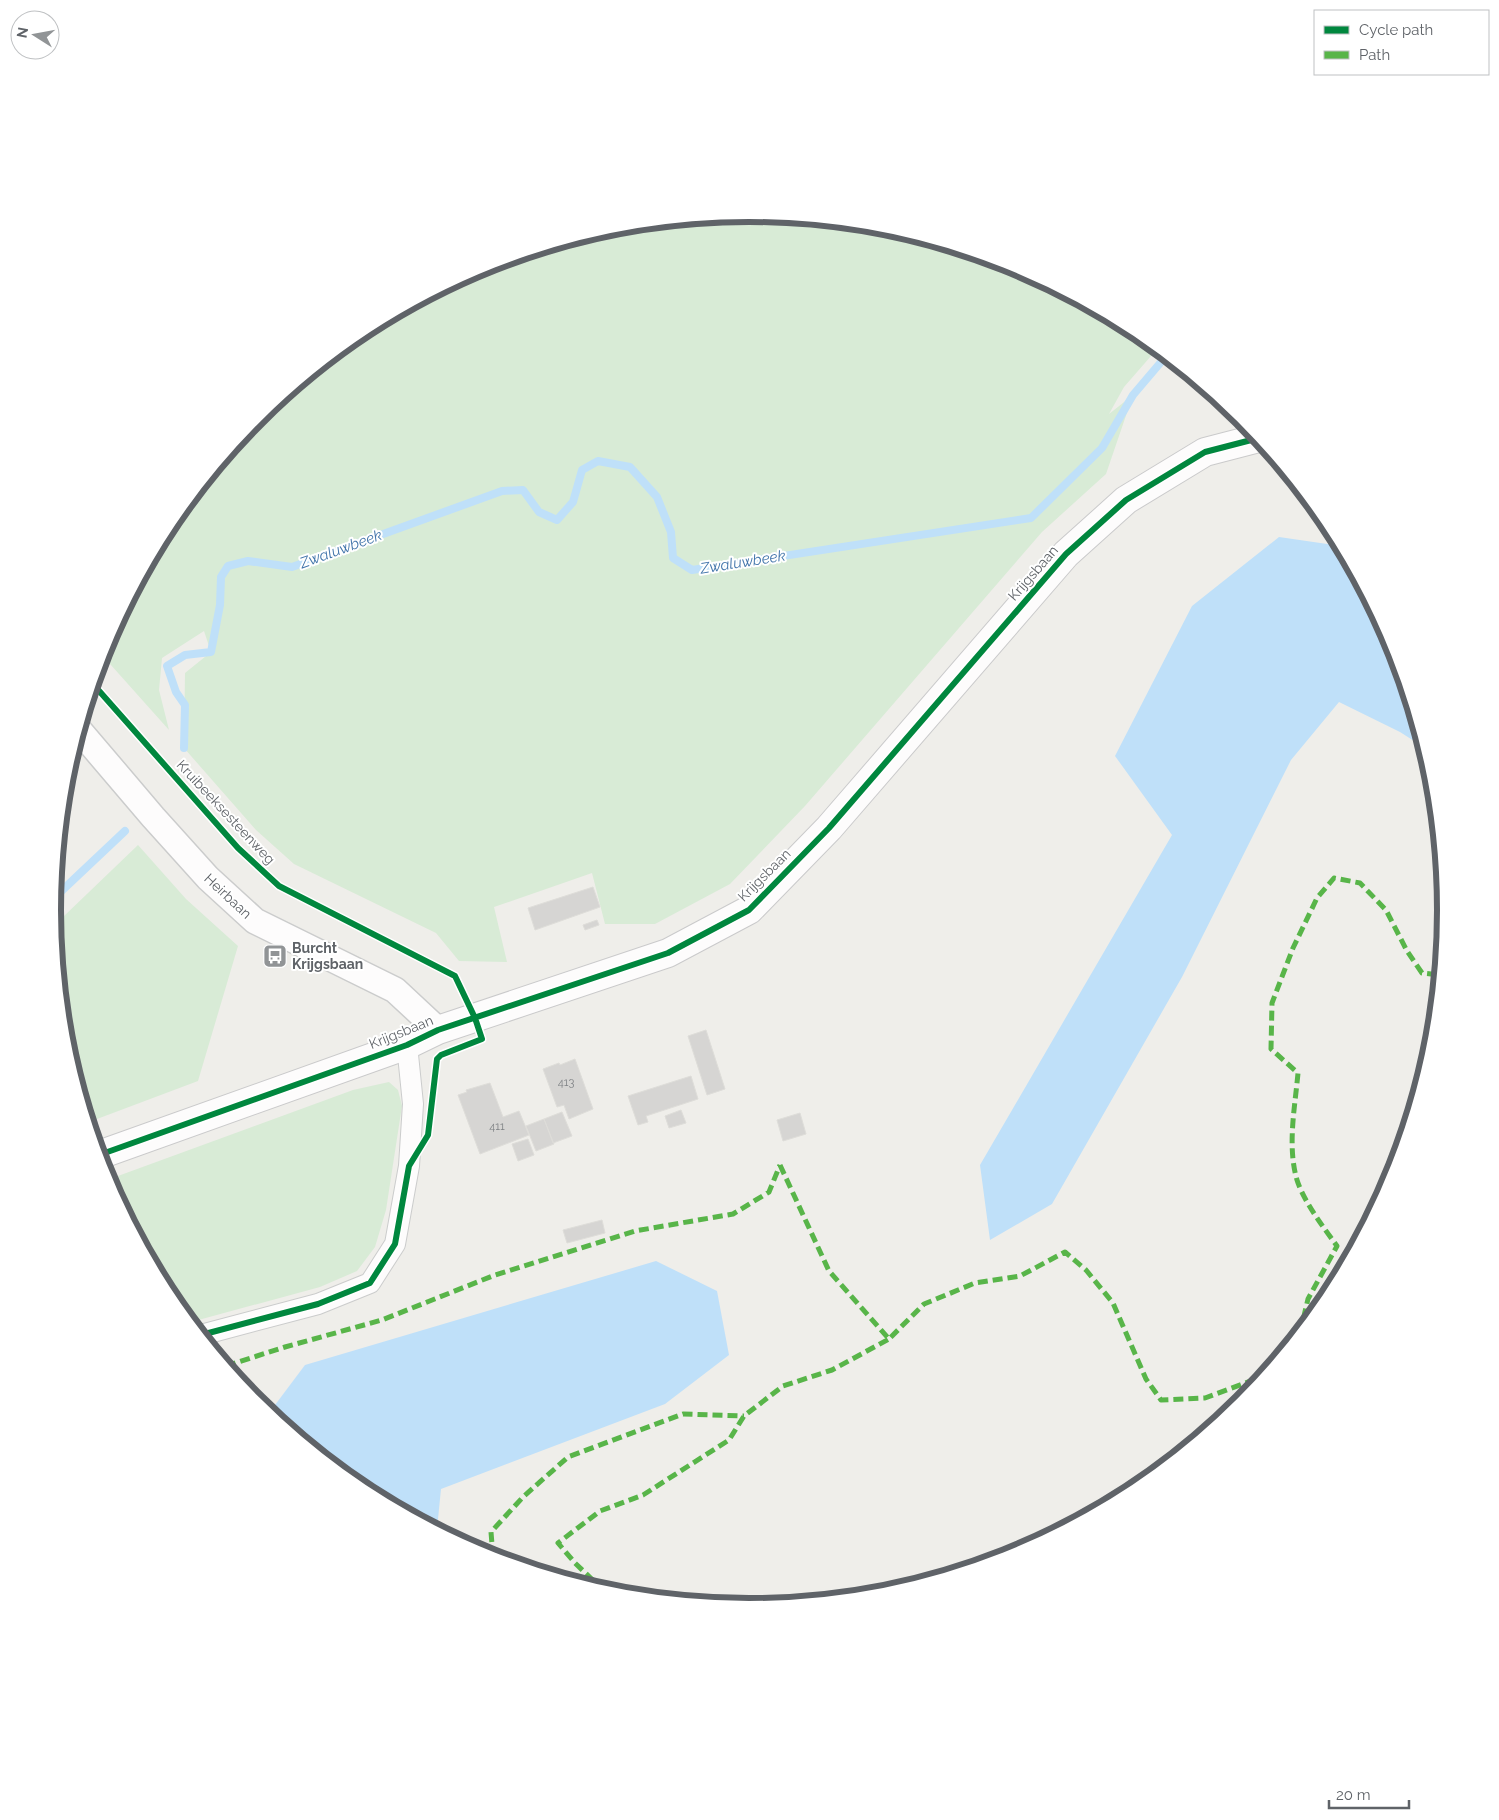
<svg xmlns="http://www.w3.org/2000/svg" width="1499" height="1820" viewBox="0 0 1499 1820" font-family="Raleway,sans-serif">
<rect width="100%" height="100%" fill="#efeeea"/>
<!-- green -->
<path fill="#d8ebd6" d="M 750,213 L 886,226 L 1016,266 L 1137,331 L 1158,348 L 1124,387 L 1109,414 L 1133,395 L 1106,474 L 1042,532 L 805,806 L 730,884 L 655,924 L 605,924 L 592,873 L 494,907 L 507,962 L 459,961 L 436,933 L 294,864 L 256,830 L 184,748 L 185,673 L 211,652 L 204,631 L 162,658 L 159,690 L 169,730 L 102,655 L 106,643 L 170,523 L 257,417 L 363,330 L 483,266 L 614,226 Z
M 138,845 L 186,899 L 238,946 L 198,1081 L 89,1122 L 66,1046 L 54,922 L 63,917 Z
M 389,1082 L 398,1090 L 402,1106 L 386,1210 L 375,1247 L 357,1271 L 320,1287 L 191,1322 L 170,1297 L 107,1180 L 353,1090 Z"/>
<!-- water -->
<path fill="#bfe0f9" d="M 1279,537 L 1341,546 L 1394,644 L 1425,748 L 1400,732 L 1339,702 L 1291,760 L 1182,977 L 1052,1204 L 990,1240 L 980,1165 L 1172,835 L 1115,756 L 1192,606 Z
M 656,1261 L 717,1291 L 729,1355 L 665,1404 L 441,1489 L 437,1529 L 362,1489 L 269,1413 L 305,1365 Z"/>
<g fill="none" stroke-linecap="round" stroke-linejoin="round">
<!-- stream -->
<path stroke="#bfe0f9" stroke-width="8" d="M 184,748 L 185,705 L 176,692 L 167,666 L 185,655 L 211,652 L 220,605 L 221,577 L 228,566 L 248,561 L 292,567 L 502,491 L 523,490 L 539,512 L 557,520 L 573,502 L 582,470 L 598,461 L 630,467 L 657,497 L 671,532 L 673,558 L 692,570 L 1031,518 L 1102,448 L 1133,395 L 1167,355
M 54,898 L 125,831"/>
</g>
<!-- building -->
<path fill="#d6d5d3" stroke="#deddd9" d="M 593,887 L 600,907 L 535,930 L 528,908 Z
M 597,920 L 599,925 L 585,930 L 583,925 Z
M 706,1030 L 725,1089 L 707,1095 L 688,1036 Z
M 575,1059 L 593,1109 L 569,1119 L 564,1105 L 557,1107 L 543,1069 L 559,1063 L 560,1065 Z
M 691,1076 L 698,1099 L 646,1116 L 648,1122 L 638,1125 L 628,1096 Z
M 490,1083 L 503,1117 L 519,1111 L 529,1135 L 480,1154 L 458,1095 L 467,1092 L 466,1090 Z
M 681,1110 L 686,1123 L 669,1128 L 665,1116 Z
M 562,1112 L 572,1136 L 553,1143 L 544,1119 Z
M 800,1113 L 806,1134 L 783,1141 L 777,1120 Z
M 544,1119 L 554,1144 L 536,1151 L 526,1126 Z
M 528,1139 L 534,1155 L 518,1161 L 512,1144 Z
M 602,1220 L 605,1233 L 567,1243 L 563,1230 Z
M 1212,1428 L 1193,1444 L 1190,1435 Z"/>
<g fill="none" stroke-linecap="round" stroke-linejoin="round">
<!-- minor casing -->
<g stroke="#cbcccc" stroke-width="22">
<path id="minor" d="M 201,1335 L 318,1304 L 370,1283 L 395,1244 L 409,1166 L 413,1104 L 407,1045"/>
</g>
<!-- tertiary casing -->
<g stroke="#cbcccc" stroke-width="28">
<path id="tertiary" d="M 79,730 L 153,817 L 208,878 L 255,921 L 395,990 L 438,1030"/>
</g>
<!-- secondary casing -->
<g stroke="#cacacb" stroke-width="30">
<path id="secondary" d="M 99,1155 L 407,1045 L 438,1030 L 668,953 L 749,910 L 829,828 L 1066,554 L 1126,500 L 1205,452 L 1259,438"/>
</g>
<!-- minor -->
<use href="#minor" stroke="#fdfcfc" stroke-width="20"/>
<!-- tertiary -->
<use href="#tertiary" stroke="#fdfcfc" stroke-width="25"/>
<!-- secondary -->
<use href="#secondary" stroke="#fdfcfc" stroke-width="28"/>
<!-- quiet -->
<path stroke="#58b549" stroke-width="5" stroke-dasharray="10 5" stroke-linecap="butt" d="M 780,1165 L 829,1271 L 889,1339 L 924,1304 L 975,1283 L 1020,1276 L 1065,1252 L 1086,1270 L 1113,1303 L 1146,1379 L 1161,1400 L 1205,1398 L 1264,1376
M 1300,1333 L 1308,1299 L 1337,1246 C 1324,1228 1304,1202 1297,1180 C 1287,1146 1295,1107 1298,1073 L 1271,1049 L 1272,1003 L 1293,948 L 1317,898 L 1334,878 L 1360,883 L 1386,910 L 1407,951 L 1422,973 L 1440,975
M 226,1366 L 285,1347 L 382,1320 L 495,1275 L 635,1231 L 733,1214 L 769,1192 L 780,1165
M 493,1557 L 491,1532 L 523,1497 L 568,1457 L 683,1414 L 744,1416
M 604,1591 L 575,1563 L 558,1543 L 600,1511 L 643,1495 L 729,1440 L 744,1416 L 783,1386 L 832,1370 L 889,1339"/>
<!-- cycleway casing -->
<g stroke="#fff" stroke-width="9">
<path id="cycleway" d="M 93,684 L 238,848 L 279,886 L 455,976 L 475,1018 L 482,1039 L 441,1055 L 437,1059 L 428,1135 L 409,1166 L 395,1244 L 370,1283 L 318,1304 L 201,1335
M 99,1155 L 407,1045 L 438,1030 L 668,953 L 749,910 L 829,828 L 1066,554 L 1126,500 L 1205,452 L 1259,438"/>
</g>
<!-- cycleway -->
<use href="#cycleway" stroke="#00873e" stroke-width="6"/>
</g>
<!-- icons -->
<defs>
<g id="bus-square" transform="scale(1.25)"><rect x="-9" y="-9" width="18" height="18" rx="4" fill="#919496" stroke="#fff"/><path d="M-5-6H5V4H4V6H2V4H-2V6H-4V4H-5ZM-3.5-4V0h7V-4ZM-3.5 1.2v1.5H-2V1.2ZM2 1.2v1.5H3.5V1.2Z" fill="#fff"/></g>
</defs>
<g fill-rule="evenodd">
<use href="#bus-square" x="275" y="956"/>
</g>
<g text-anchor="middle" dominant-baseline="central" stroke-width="4" stroke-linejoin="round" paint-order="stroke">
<!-- number labels -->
<g font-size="11" fill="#7e8184">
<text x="566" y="1082">413</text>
<text x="497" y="1126">411</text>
</g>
<!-- street labels -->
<g font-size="14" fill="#5f6368" stroke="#fff">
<text transform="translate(1033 573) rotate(-49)">Krijgsbaan</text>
<text transform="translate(226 812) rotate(47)">Kruibeeksesteenweg</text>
<text transform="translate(764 875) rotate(-45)">Krijgsbaan</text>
<text transform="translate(228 896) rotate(43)">Heirbaan</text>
<text transform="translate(401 1032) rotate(-22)">Krijgsbaan</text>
</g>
<!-- poi labels -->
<g font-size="14" font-weight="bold" fill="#5f6368" stroke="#fff" text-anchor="start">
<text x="292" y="948">Burcht<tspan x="292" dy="16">Krijgsbaan</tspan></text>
</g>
<!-- water labels -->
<g font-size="15" font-style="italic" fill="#4174aa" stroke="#fff">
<text transform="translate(341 549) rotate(-20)">Zwaluwbeek</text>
<text transform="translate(743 562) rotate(-9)">Zwaluwbeek</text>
</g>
</g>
<!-- crop -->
<path d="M0 0H1499V1820H0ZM61 910a688 688 0 1 1 1376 0a688 688 0 1 1-1376 0Z" fill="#fff" fill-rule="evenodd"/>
<path fill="none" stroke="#5f6368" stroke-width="6" d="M61 910a688 688 0 1 1 1376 0a688 688 0 1 1-1376 0Z"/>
<!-- legend -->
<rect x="1314" y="10" width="175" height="65" fill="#ffffff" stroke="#bfc1c3"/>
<rect x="1324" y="26" width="25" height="8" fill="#00873e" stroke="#bfc1c3"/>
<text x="1359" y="35" font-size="15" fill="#5f6368">Cycle path</text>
<rect x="1324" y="51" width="25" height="8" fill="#58b549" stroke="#bfc1c3"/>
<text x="1359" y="60" font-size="15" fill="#5f6368">Path</text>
<!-- north arrow -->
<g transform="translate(35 35) rotate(281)"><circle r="24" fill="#ffffff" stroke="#bfc1c3"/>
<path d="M0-4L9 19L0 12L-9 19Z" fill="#919496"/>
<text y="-8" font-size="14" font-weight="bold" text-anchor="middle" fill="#5f6368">N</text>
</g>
<!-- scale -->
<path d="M1329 1800v8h80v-8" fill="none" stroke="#5f6368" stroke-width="2.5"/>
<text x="1336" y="1800" font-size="15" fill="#5f6368" stroke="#ffffff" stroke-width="4" paint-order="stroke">20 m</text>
</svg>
